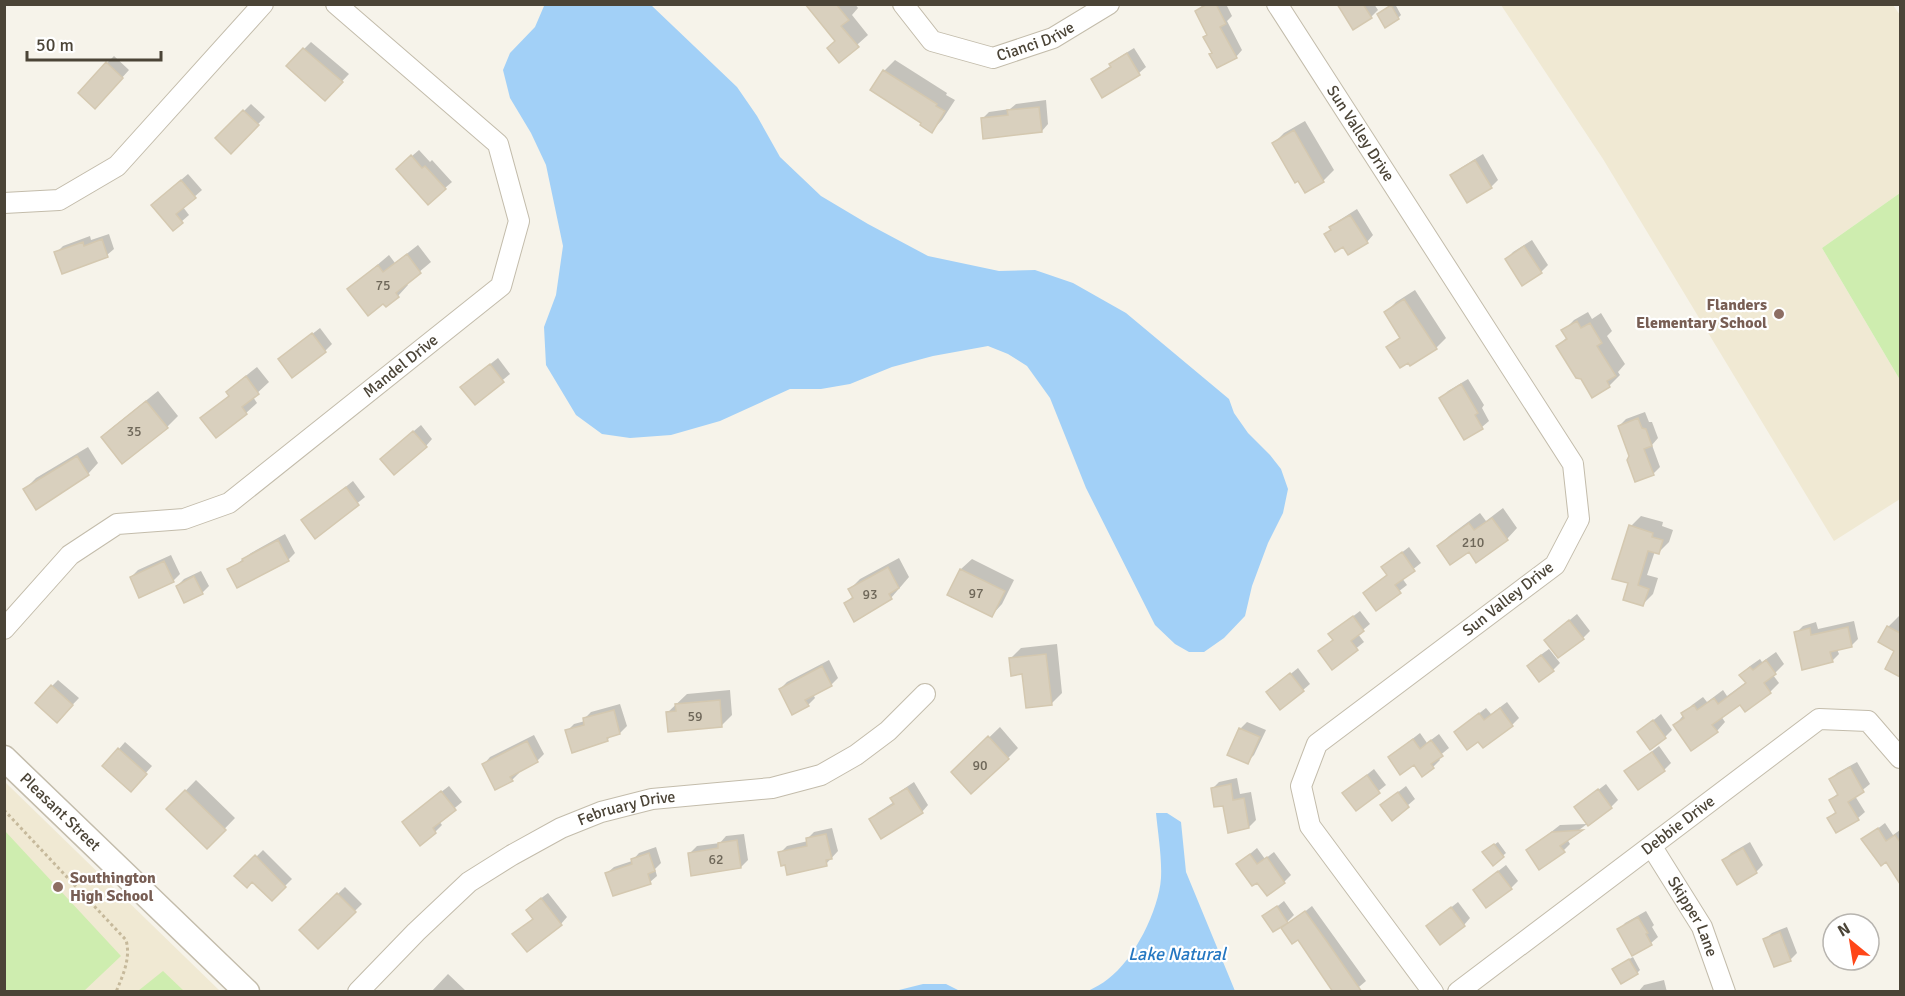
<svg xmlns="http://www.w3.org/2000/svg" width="1905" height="996" viewBox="0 0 1905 996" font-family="Signika,sans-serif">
<rect width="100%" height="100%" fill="#f6f3ea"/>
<!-- education -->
<path fill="#f0e9d3" d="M 1501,5 L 1893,5 L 1900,15 L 1900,193 L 1822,248 L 1900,380 L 1900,499 L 1834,541 L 1603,159 Z
M 5,782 L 220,991 L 5,991 Z"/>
<!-- green -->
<path fill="#ceedaf" d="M 1900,193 L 1900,380 L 1822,248 Z
M 5,831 L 121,956 L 84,991 L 5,991 Z
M 163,971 L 184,991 L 138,991 Z"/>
<!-- water -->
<path fill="#a2d0f7" d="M 543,5 L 651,5 L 737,87 L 757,116 L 780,157 L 821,196 L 868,224 L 928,256 L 999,271 L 1035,270 L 1073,283 L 1126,313 L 1229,399 L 1234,413 L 1248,433 L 1270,455 L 1281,469 L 1288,489 L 1283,513 L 1268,543 L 1252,586 L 1245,616 L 1224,638 L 1204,652 L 1189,652 L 1175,644 L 1155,625 L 1086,488 L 1050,398 L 1027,366 L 1008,354 L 988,346 L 933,356 L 892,367 L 850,384 L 821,389 L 790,389 L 720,421 L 671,435 L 630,438 L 602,434 L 576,415 L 546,365 L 544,327 L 556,295 L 563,246 L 546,165 L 531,133 L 510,98 L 503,70 L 510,53 L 535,27 L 544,6 Z
M 1156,813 L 1167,813 L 1181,822 L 1186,872 L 1235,991 L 1088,991 C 1095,987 1102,984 1108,979 C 1134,960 1159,910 1161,878 C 1162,857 1158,834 1156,813 Z
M 923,984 L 946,984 L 960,991 L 895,991 Z"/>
<!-- shadow -->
<path fill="#0003" d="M 816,4 L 855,4 L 858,8 L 852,15 L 868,35 L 839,61 L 836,40 Z
M 1204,4 L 1226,4 L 1232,16 L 1227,21 L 1242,50 L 1236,57 L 1213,52 L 1208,34 L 1196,12 Z
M 1340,4 L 1374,4 L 1378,10 L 1371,17 Z
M 1392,4 L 1395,4 L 1401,15 L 1398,18 L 1382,11 Z
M 311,42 L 349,74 L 325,99 L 304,49 Z
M 1134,48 L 1146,67 L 1139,73 L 1093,79 L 1100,73 L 1112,65 L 1118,58 Z
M 114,56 L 129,70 L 102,100 L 107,63 Z
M 895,60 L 947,93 L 946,95 L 955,100 L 942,120 L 932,131 L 884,71 Z
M 1046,100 L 1048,124 L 1042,131 L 982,119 L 989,112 L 1010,109 L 1016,104 Z
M 251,104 L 265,117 L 231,152 L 217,138 Z
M 1305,121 L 1334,170 L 1323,181 L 1306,191 L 1273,144 L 1284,133 Z
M 419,150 L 430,162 L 432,160 L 452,182 L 445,188 L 405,162 Z
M 1483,154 L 1498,180 L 1492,186 L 1468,201 L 1452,175 L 1459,169 Z
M 188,174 L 202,190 L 183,207 L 189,215 L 173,229 L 160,198 Z
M 1357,209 L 1373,235 L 1367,242 L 1326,235 L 1338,221 Z
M 109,234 L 114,249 L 107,255 L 56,253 L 63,246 L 90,236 L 91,240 Z
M 1532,240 L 1548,265 L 1541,272 L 1507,259 L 1513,252 Z
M 418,245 L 431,262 L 406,283 L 408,285 L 398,296 L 349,289 L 389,255 L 395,263 Z
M 1415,290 L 1446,338 L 1436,348 L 1388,348 L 1401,336 L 1386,312 L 1396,302 Z
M 1588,312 L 1592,319 L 1601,313 L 1612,331 L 1607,336 L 1625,364 L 1618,372 L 1620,375 L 1609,386 L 1582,378 L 1558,346 L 1567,337 L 1563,331 L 1574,320 Z
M 320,328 L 332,344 L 325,351 L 280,359 Z
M 498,358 L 510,374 L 475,403 L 469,381 Z
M 257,367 L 269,382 L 253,397 L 257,403 L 246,413 L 202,418 L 230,395 L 228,392 L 238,382 Z
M 1468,379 L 1484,405 L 1482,408 L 1489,421 L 1482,427 L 1465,438 L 1441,398 L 1448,391 Z
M 158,391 L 178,416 L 167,427 L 122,462 L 103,437 L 113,427 Z
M 1645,412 L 1649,422 L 1652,422 L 1658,438 L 1652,445 L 1660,467 L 1653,474 L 1631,456 L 1619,426 L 1626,419 Z
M 421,425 L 432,439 L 426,446 L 388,453 Z
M 88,447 L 98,463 L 88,474 L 25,489 L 36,478 Z
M 353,481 L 365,497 L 315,537 L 303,521 Z
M 1503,508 L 1517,528 L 1507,539 L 1469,550 L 1439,546 L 1449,536 L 1480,513 L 1486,521 Z
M 1641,516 L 1663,522 L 1662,526 L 1673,530 L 1669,542 L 1658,553 L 1655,551 L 1647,575 L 1658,578 L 1653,594 L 1643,604 L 1630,582 L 1631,526 Z
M 285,534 L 295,553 L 288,560 L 229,570 L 251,553 Z
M 1409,547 L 1421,563 L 1402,578 L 1407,585 L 1376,609 L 1365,593 L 1388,574 L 1383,567 Z
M 171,555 L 180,574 L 173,581 L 131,577 L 138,570 Z
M 899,558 L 909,577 L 891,598 L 846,603 L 853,596 L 850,589 L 860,579 Z
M 972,559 L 1014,580 L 1002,604 L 992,615 L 949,594 L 961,569 Z
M 201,571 L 209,586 L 202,593 L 177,586 L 184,579 Z
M 1360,611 L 1370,624 L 1358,634 L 1364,642 L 1332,668 L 1334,639 L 1330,634 Z
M 1577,614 L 1590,631 L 1583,638 L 1546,640 Z
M 1899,616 L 1900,617 L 1900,676 L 1887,668 L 1896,650 L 1888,627 Z
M 1854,621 L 1858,639 L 1851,646 L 1837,649 L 1839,654 L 1832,661 L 1796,633 L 1803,626 L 1816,622 L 1818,629 Z
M 1057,644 L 1062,693 L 1052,703 L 1010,659 L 1021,648 Z
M 1549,649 L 1560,663 L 1553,670 L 1535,659 Z
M 1776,652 L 1784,664 L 1773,675 L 1779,683 L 1770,692 L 1746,710 L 1740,703 L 1721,716 L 1725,722 L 1717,731 L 1675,725 L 1692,705 L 1703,697 L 1707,702 L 1723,690 L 1727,696 L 1746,682 L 1741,675 L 1750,666 L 1760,659 L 1762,662 Z
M 829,660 L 838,678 L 831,685 L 813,694 L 815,698 L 808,705 L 780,689 L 787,682 Z
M 1298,668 L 1310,684 L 1303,690 L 1268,692 Z
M 58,680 L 79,698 L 57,721 L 52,686 Z
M 730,690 L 732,715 L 722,725 L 667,713 L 687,694 Z
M 1507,702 L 1519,718 L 1512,725 L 1463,726 L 1486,708 L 1491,714 Z
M 620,704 L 627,726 L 620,733 L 612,735 L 607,740 L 567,731 L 574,724 L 585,721 L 584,719 L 591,712 Z
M 1661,714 L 1672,730 L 1665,737 L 1639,732 Z
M 1247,722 L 1266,730 L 1254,755 L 1247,762 L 1240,729 Z
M 1000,727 L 1018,748 L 1008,758 L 953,772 Z
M 1420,733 L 1427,743 L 1439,734 L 1449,748 L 1438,757 L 1440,760 L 1433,767 L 1389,757 Z
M 534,735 L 544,754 L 537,761 L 518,771 L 519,773 L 512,780 L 484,764 L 490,757 Z
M 125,742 L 152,766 L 137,783 L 119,749 Z
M 1659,746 L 1671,763 L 1664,770 L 1626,771 Z
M 1857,762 L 1870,784 L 1855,796 L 1865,812 L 1858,818 L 1829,818 L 1836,811 L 1831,800 L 1838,793 L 1830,780 L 1837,773 Z
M 1374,769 L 1386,785 L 1356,809 L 1344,793 Z
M 1237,778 L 1240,794 L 1251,792 L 1256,820 L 1249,827 L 1224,804 L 1212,789 L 1219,782 Z
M 196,780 L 235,818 L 207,847 L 168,809 Z
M 914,782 L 928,805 L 922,812 L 871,820 L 877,813 L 894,802 L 892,799 L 899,792 Z
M 1606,784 L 1618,800 L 1611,807 L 1576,807 Z
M 449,786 L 462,802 L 439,821 L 442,825 L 435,832 L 410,816 Z
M 1406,786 L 1415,799 L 1392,819 L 1382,805 Z
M 1885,823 L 1893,835 L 1900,830 L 1900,868 L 1894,872 L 1887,860 L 1863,840 Z
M 1587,824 L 1567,839 L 1570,844 L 1564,850 L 1528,850 L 1560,825 Z
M 832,828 L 838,851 L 826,864 L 786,863 L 780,853 L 787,846 L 808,841 L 807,839 L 814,832 Z
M 744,834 L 748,860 L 741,867 L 690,853 L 697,846 L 720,843 L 726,836 Z
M 1498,842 L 1506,853 L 1493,864 L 1487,850 Z
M 1750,842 L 1763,865 L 1756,872 L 1724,860 L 1731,853 Z
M 656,847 L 661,863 L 655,869 L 657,876 L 650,882 L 607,873 L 614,867 L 632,861 L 639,853 Z
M 1257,848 L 1265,859 L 1274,852 L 1291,875 L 1284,882 L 1257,881 L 1238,864 Z
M 263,850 L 292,879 L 272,899 L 252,880 L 237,876 Z
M 1506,865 L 1518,881 L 1511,888 L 1474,890 Z
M 345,887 L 362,904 L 318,947 L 301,930 Z
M 548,893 L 567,917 L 561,924 L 521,928 L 534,918 L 535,903 Z
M 1284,901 L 1294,915 L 1287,922 L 1264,917 Z
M 1458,902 L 1470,918 L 1464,925 L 1428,926 Z
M 1312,906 L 1366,981 L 1353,992 L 1299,938 L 1283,929 Z
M 1646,911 L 1654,925 L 1652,927 L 1658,937 L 1651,943 L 1619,930 L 1625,923 Z
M 1787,927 L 1797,953 L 1791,959 L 1775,966 L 1765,939 L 1772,933 Z
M 1633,957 L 1640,970 L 1637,973 L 1617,966 Z
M 448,974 L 466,991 L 466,992 L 431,992 Z
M 1664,980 L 1667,992 L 1638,992 L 1644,985 Z"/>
<!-- building -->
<path fill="#d9d0be" stroke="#d4c8b0" stroke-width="1.5" d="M 805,4 L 836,4 L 849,20 L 841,26 L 859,47 L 839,63 L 827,48 L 835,41 Z
M 1207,4 L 1216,4 L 1226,24 L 1220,27 L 1237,58 L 1217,68 L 1209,54 L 1212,53 L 1203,37 L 1207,35 L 1195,11 Z
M 1337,4 L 1363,4 L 1372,18 L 1353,30 Z
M 1391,5 L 1399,19 L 1385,28 L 1377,14 Z
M 303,48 L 343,82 L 325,101 L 286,66 Z
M 1127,53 L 1140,75 L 1102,98 L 1091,79 L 1111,67 L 1109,64 Z
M 106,62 L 123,78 L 95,109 L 78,93 Z
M 883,70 L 937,104 L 936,106 L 945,111 L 932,133 L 920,125 L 921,123 L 870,90 Z
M 1039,107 L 1042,132 L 983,139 L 981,118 L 1008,115 L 1007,110 Z
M 243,110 L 259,125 L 231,154 L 215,138 Z
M 1294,130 L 1324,182 L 1305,193 L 1298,181 L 1295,183 L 1272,143 Z
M 411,155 L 422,168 L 425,166 L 446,189 L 428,205 L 396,169 Z
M 1475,160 L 1492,188 L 1467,203 L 1450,175 Z
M 181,180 L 196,198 L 176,214 L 183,223 L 173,231 L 151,205 Z
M 1350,215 L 1368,243 L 1348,255 L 1343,247 L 1335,252 L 1324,234 L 1331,230 L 1329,227 Z
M 102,239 L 108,257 L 62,274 L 54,252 L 83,242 L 84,246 Z
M 1524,246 L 1542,273 L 1522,286 L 1505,259 Z
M 407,254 L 421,273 L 396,293 L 399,297 L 386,307 L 383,304 L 368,316 L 347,289 L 378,265 L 383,272 Z
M 1404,299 L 1437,349 L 1410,366 L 1408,363 L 1400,368 L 1386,347 L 1400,338 L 1384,312 Z
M 1577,321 L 1581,328 L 1590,323 L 1602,343 L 1597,346 L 1616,376 L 1607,381 L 1610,387 L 1592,398 L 1581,379 L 1576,378 L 1556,346 L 1567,339 L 1561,330 Z
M 312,333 L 326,352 L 292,378 L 278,359 Z
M 490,364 L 504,382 L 475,405 L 460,387 Z
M 246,376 L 259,394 L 242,407 L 247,414 L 216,438 L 200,418 L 229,396 L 226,392 Z
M 1461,384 L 1478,413 L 1475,415 L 1483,429 L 1464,440 L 1439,398 Z
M 146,401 L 168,428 L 122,464 L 101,437 Z
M 1638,418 L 1642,428 L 1646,429 L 1652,446 L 1644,449 L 1654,475 L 1635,482 L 1627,460 L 1629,456 L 1618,426 Z
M 413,431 L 427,447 L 394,475 L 380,459 Z
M 77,456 L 89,475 L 36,510 L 23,489 Z
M 346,487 L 359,505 L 315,539 L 301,520 Z
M 1492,518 L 1508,540 L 1476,563 L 1469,552 L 1450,565 L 1437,546 L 1469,523 L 1474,530 Z
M 1629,525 L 1653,533 L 1652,537 L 1663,540 L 1659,554 L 1648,551 L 1638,585 L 1649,589 L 1643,606 L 1623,600 L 1628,583 L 1612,579 Z
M 278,540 L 289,561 L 237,588 L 227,569 L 243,561 L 242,559 Z
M 1402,552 L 1415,571 L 1395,585 L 1401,593 L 1376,611 L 1363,593 L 1387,575 L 1381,567 Z
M 164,561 L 174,582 L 139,598 L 130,577 Z
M 888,567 L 899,588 L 889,594 L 892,599 L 854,622 L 844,603 L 853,598 L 848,589 Z
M 960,569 L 1005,591 L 992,617 L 947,595 Z
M 194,576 L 203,594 L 184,603 L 176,586 Z
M 1353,616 L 1364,631 L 1351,641 L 1358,650 L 1332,670 L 1318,651 L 1333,640 L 1328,634 Z
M 1569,620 L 1584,639 L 1558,658 L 1544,640 Z
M 1887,626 L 1900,633 L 1900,677 L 1885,669 L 1894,651 L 1878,642 Z
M 1848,627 L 1852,647 L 1830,652 L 1833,662 L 1802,670 L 1794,632 L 1810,628 L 1811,635 Z
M 1046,654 L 1052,705 L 1026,708 L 1022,674 L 1011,676 L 1009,658 Z
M 1541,655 L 1554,671 L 1539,682 L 1527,666 Z
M 1766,660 L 1776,674 L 1764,683 L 1771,693 L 1745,712 L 1740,705 L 1712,725 L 1718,732 L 1691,751 L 1673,725 L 1684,718 L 1681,713 L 1694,705 L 1697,710 L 1714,698 L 1718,704 L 1746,683 L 1739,675 L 1750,667 L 1753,670 Z
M 822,666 L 832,686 L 805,700 L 809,706 L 792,715 L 779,689 Z
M 1290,673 L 1304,691 L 1280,710 L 1266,692 Z
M 51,685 L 73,705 L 57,723 L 35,703 Z
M 720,700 L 722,727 L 668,732 L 666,712 L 676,711 L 675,704 Z
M 1500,708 L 1513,726 L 1483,748 L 1478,742 L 1467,750 L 1454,732 L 1479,713 L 1484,720 Z
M 614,710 L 620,734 L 607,738 L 608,741 L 572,753 L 565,730 L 584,725 L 583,718 Z
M 1653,720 L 1666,738 L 1650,750 L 1637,732 Z
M 1239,728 L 1260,737 L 1248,764 L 1227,755 Z
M 988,736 L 1009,759 L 971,794 L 951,772 Z
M 1413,739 L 1420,749 L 1431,740 L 1443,756 L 1431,764 L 1434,768 L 1422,777 L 1414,765 L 1400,775 L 1388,757 Z
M 527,741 L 538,762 L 510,777 L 513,781 L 495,790 L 482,764 Z
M 118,748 L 147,774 L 131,792 L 102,766 Z
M 1652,752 L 1665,771 L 1638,790 L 1624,771 Z
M 1850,767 L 1864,792 L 1848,802 L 1859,820 L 1836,833 L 1827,818 L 1836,813 L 1829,800 L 1838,795 L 1829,779 Z
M 1367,775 L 1380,793 L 1356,811 L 1342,793 Z
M 1231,784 L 1233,800 L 1244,798 L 1249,828 L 1228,833 L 1223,806 L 1214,807 L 1211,788 Z
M 907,788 L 923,813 L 881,839 L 869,819 L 894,804 L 890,798 Z
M 1598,789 L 1612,808 L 1588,826 L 1574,807 Z
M 185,790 L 226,830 L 207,849 L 166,809 Z
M 441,791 L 456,810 L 433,828 L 436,833 L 420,846 L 402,822 Z
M 1398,792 L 1409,807 L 1392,821 L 1380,805 Z
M 1878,828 L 1886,841 L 1895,835 L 1900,842 L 1900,884 L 1886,862 L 1881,866 L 1861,839 Z
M 1583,830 L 1560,846 L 1565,852 L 1539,870 L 1526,850 L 1552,832 Z
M 826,834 L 832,859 L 826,860 L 827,866 L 787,875 L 785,865 L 781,866 L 778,852 L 807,846 L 806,838 Z
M 737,840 L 741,868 L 691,876 L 688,853 L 718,848 L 718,843 Z
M 1494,844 L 1504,857 L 1493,866 L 1482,852 Z
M 1743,848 L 1757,873 L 1737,885 L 1722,860 Z
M 649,853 L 655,871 L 648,874 L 651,884 L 613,896 L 605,873 L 632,864 L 631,859 Z
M 1250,854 L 1257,864 L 1267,857 L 1285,883 L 1267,896 L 1257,883 L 1252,886 L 1236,864 Z
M 255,855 L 286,887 L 272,901 L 252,882 L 247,888 L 234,876 Z
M 1498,871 L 1512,889 L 1486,908 L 1473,890 Z
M 337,893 L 356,912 L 318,949 L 299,930 Z
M 541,898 L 562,925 L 527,952 L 512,934 L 533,919 L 526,910 Z
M 1277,906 L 1288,923 L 1273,932 L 1262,916 Z
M 1451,907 L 1465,926 L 1440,945 L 1426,926 Z
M 1305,911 L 1328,943 L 1362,992 L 1333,992 L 1298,940 L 1292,944 L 1281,928 Z
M 1638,917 L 1648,933 L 1646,934 L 1652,945 L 1632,956 L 1617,929 Z
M 1780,932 L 1791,961 L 1774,967 L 1763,939 Z
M 1629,959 L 1638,974 L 1621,984 L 1612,969 Z"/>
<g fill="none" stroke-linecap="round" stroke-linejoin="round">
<!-- minor casing -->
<g stroke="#c3bcab" stroke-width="22">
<g id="minor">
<path id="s1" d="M 903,4 L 932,41 L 993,58 L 1053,38 L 1109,4"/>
<path id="s2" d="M 1277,4 L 1573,464 L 1579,519 L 1555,565 L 1317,744 L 1301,786 L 1310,826 L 1433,992"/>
<path d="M 4,203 L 59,200 L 117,166 L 263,4"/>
<path id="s3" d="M 4,629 L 70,555 L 117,524 L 184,519 L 229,503 L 501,286 L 519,221 L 498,144 L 336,4"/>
<path id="s4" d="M 1652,847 L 1702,927 L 1725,992"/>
<path id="s5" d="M 358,992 L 416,932 L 469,882 L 512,855 L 561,828 L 601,812 L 652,799 L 772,788 L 821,775 L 856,755 L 888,731 L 925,694"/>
<path id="s6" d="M 1458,992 L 1819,719 L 1868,721 L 1900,758"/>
</g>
</g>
<!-- tertiary casing -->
<g stroke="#c3bcab" stroke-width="27">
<g id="tertiary">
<path id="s7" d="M 4,758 L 247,992"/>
</g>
</g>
<!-- path -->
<path stroke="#c6b99b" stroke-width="3" stroke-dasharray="3 3" stroke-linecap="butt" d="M 4,810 L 126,940 C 131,958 123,975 116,992"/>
<!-- minor -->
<use href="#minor" stroke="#fff" stroke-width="20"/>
<!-- tertiary -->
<use href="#tertiary" stroke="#fff" stroke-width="24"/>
</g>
<!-- markers -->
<g fill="#8d6e63" stroke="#fff" stroke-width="2">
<circle cx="1779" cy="314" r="6"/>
<circle cx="58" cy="887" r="6"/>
</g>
<g text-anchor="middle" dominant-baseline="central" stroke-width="4.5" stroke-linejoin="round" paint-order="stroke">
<!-- number labels -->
<g font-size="14" fill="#6e6759">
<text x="383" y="285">75</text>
<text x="134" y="431">35</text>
<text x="1473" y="542">210</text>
<text x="976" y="593">97</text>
<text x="870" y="594">93</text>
<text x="695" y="716">59</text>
<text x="980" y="765">90</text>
<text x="716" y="859">62</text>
</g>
<!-- street labels -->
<g font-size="16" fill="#4b4437" stroke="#fff">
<text stroke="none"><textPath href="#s1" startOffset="156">Cianci Drive</textPath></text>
<text stroke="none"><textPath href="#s2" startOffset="154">Sun Valley Drive</textPath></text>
<text stroke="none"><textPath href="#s3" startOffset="490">Mandel Drive</textPath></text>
<text transform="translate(1508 599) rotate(-38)">Sun Valley Drive</text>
<text stroke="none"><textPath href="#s5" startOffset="332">February Drive</textPath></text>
<text stroke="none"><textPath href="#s7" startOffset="78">Pleasant Street</textPath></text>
<text stroke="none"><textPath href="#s6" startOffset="276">Debbie Drive</textPath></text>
<text stroke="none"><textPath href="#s4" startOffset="81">Skipper Lane</textPath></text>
</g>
<!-- education labels -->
<g font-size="16" font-weight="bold" fill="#785e54" stroke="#fff" text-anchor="end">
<text x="1767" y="305">Flanders<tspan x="1767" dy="18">Elementary School</tspan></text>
<text x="70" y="878" text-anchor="start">Southington<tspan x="70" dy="18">High School</tspan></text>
</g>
<!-- water labels -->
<g font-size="18" font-style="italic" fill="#2577c1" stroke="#fff">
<text x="1177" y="954">Lake Natural</text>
</g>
</g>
<!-- border -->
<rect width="1905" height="996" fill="none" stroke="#4b4437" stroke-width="12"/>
<!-- north arrow -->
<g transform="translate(1851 942) rotate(330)"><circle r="28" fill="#ffffff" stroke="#b7b4af" stroke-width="1.5"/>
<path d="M0-4.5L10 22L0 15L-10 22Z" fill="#ff4618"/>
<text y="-9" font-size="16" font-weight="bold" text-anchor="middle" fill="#4b4437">N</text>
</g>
<!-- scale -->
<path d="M27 51v9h134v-9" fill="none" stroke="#4b4437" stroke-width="3"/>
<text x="36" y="51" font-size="18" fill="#4b4437" stroke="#ffffff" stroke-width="4.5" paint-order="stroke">50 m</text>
</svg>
